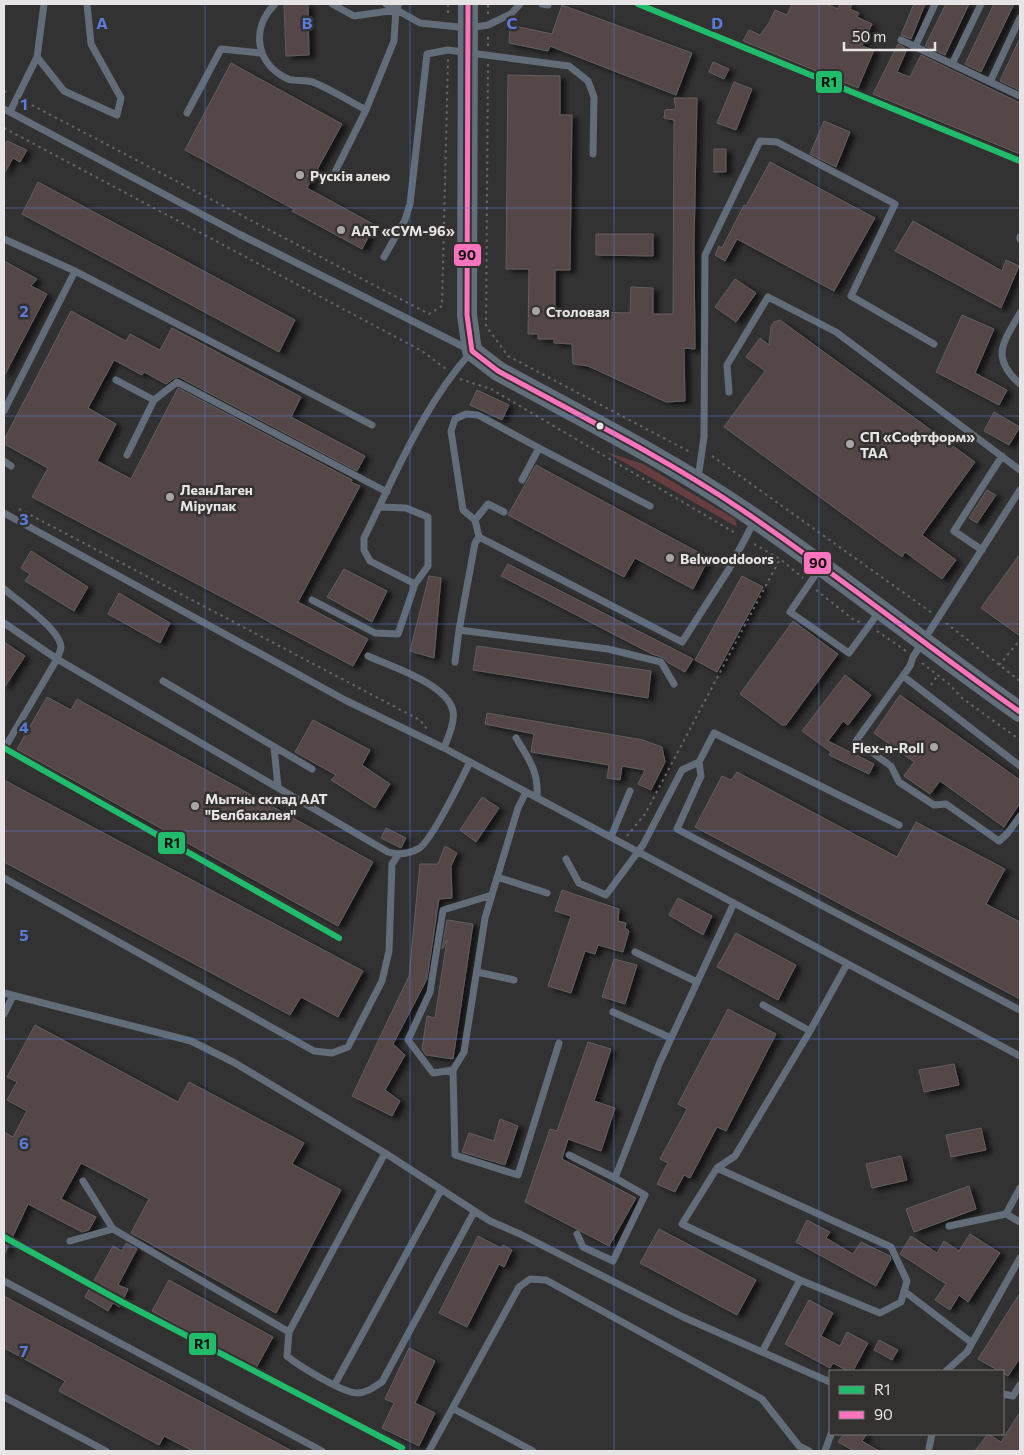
<svg xmlns="http://www.w3.org/2000/svg" width="1024" height="1455" viewBox="0 0 1024 1455" font-family="Commissioner,sans-serif">
<defs>
<filter id="shadow"><feDropShadow dx="5.5" dy="3" stdDeviation="2.5" flood-color="#0009"/></filter>
</defs>
<rect width="100%" height="100%" fill="#333232"/>
<!-- green -->
<path fill="#673e40" d="M 606,452 L 643,464 L 735,519 L 737,527 Z"/>
<!-- building -->
<path fill="#544647" stroke="#615f5f" filter="url(#shadow)" d="M 284,4 L 308,4 L 309,55 L 286,56 Z
M 792,4 L 826,4 L 838,9 L 840,4 L 852,4 L 850,9 L 859,13 L 857,17 L 872,24 L 862,46 L 874,50 L 858,88 L 743,41 L 749,30 L 760,35 L 769,23 L 775,10 L 787,15 Z
M 914,4 L 925,4 L 911,39 L 901,35 Z
M 946,4 L 969,4 L 945,55 L 925,46 Z
M 994,4 L 1014,4 L 981,72 L 965,64 Z
M 562,5 L 692,53 L 676,95 L 550,46 L 548,51 L 509,43 L 510,25 L 552,34 Z
M 1020,38 L 1020,86 L 1019,90 L 1000,81 Z
M 898,44 L 907,49 L 897,72 L 910,77 L 921,55 L 1020,103 L 1020,154 L 873,94 Z
M 713,62 L 729,69 L 724,79 L 709,72 Z
M 231,63 L 342,124 L 307,188 L 375,225 L 362,249 L 292,211 L 295,210 L 185,150 Z
M 508,75 L 560,76 L 560,115 L 572,115 L 570,270 L 555,270 L 555,311 L 630,313 L 631,287 L 653,288 L 653,314 L 673,314 L 674,120 L 664,118 L 665,110 L 676,109 L 674,98 L 697,98 L 694,244 L 695,349 L 684,348 L 685,401 L 666,402 L 588,366 L 573,364 L 572,344 L 554,343 L 554,339 L 538,339 L 538,334 L 528,334 L 529,269 L 506,269 Z
M 734,82 L 752,89 L 736,130 L 717,123 Z
M 824,121 L 850,132 L 836,167 L 810,154 Z
M 7,141 L 27,150 L 20,162 L 13,158 L 4,174 L 4,146 Z
M 714,149 L 726,149 L 726,172 L 714,172 Z
M 770,162 L 875,218 L 834,291 L 737,239 L 725,261 L 715,255 L 719,246 L 722,248 L 744,205 L 746,206 Z
M 38,182 L 295,320 L 279,352 L 22,214 Z
M 913,221 L 1002,271 L 1006,260 L 1019,266 L 1001,308 L 895,251 Z
M 596,234 L 653,234 L 653,256 L 596,255 Z
M 4,261 L 37,279 L 31,286 L 47,294 L 4,376 Z
M 735,279 L 756,293 L 736,322 L 715,307 Z
M 71,311 L 126,341 L 130,334 L 160,350 L 172,328 L 301,397 L 291,417 L 365,456 L 357,471 L 179,377 L 174,378 L 166,384 L 144,372 L 142,375 L 114,360 L 88,408 L 116,424 L 97,461 L 131,479 L 178,388 L 352,480 L 351,482 L 360,486 L 298,602 L 368,639 L 353,666 L 32,497 L 48,468 L 4,444 L 4,440 Z
M 962,315 L 994,329 L 975,373 L 1007,390 L 999,405 L 936,372 Z
M 780,320 L 975,462 L 922,535 L 956,560 L 942,579 L 905,552 L 902,557 L 724,427 L 765,371 L 746,357 L 760,338 L 769,345 L 771,326 L 774,322 Z
M 477,390 L 509,405 L 502,420 L 470,405 Z
M 994,412 L 1020,427 L 1009,445 L 984,431 Z
M 536,465 L 709,558 L 693,589 L 635,558 L 624,577 L 508,515 Z
M 987,490 L 996,495 L 977,523 L 969,518 Z
M 31,551 L 88,587 L 74,611 L 25,581 L 30,574 L 21,568 Z
M 1020,554 L 1020,636 L 981,608 Z
M 508,564 L 693,659 L 685,672 L 667,662 L 664,658 L 652,654 L 501,576 Z
M 344,569 L 387,591 L 372,622 L 327,597 Z
M 429,576 L 441,578 L 434,658 L 410,651 Z
M 742,576 L 763,587 L 717,672 L 695,660 Z
M 119,593 L 170,623 L 160,643 L 108,614 Z
M 793,621 L 838,654 L 786,725 L 782,725 L 740,694 Z
M 4,642 L 25,656 L 4,688 Z
M 477,646 L 651,671 L 648,698 L 473,670 Z
M 845,675 L 871,695 L 848,725 L 843,721 L 828,741 L 874,764 L 869,774 L 829,755 L 831,752 L 802,731 Z
M 900,695 L 1020,780 L 1020,803 L 1004,827 L 940,781 L 930,794 L 904,776 L 914,762 L 874,733 Z
M 47,697 L 71,710 L 77,699 L 373,862 L 338,926 L 17,749 Z
M 487,713 L 643,740 L 662,747 L 665,762 L 651,790 L 638,784 L 645,770 L 622,766 L 620,780 L 607,778 L 609,765 L 531,752 L 534,734 L 485,724 Z
M 313,720 L 370,750 L 362,765 L 390,784 L 375,808 L 331,780 L 336,775 L 295,752 Z
M 737,772 L 897,857 L 916,822 L 1005,869 L 986,904 L 1020,922 L 1020,999 L 695,827 L 722,776 L 731,780 Z
M 4,780 L 363,971 L 338,1017 L 301,997 L 290,1015 L 4,862 Z
M 482,797 L 499,808 L 476,842 L 460,830 Z
M 386,828 L 406,838 L 401,848 L 381,838 Z
M 445,846 L 457,853 L 451,866 L 452,898 L 439,899 L 427,979 L 393,1044 L 405,1055 L 385,1090 L 400,1101 L 392,1116 L 352,1096 L 409,976 L 420,864 L 438,864 Z
M 562,890 L 619,909 L 618,921 L 626,923 L 625,928 L 629,931 L 623,952 L 598,945 L 595,954 L 585,951 L 571,993 L 548,986 L 571,916 L 555,911 Z
M 678,898 L 712,916 L 703,935 L 669,915 Z
M 447,920 L 473,924 L 453,1059 L 426,1055 L 422,1049 L 427,1016 L 435,1018 L 447,940 L 442,949 Z
M 736,933 L 796,965 L 778,1000 L 717,967 Z
M 614,959 L 637,965 L 625,1004 L 602,997 Z
M 728,1009 L 776,1034 L 726,1131 L 717,1127 L 690,1178 L 684,1175 L 675,1192 L 657,1184 L 668,1163 L 660,1159 L 687,1109 L 678,1104 Z
M 35,1025 L 178,1102 L 189,1082 L 304,1143 L 292,1164 L 341,1190 L 276,1313 L 131,1233 L 149,1199 L 81,1163 L 61,1199 L 96,1217 L 89,1230 L 82,1232 L 28,1204 L 4,1255 L 4,1132 L 13,1137 L 27,1111 L 7,1100 L 17,1082 L 7,1077 Z
M 588,1042 L 611,1049 L 594,1101 L 615,1108 L 601,1151 L 568,1139 L 562,1159 L 636,1198 L 609,1246 L 525,1202 L 550,1129 L 557,1131 Z
M 954,1064 L 959,1085 L 924,1092 L 919,1070 Z
M 500,1119 L 518,1126 L 505,1165 L 462,1152 L 469,1133 L 494,1141 Z
M 981,1128 L 986,1150 L 951,1157 L 946,1135 Z
M 901,1156 L 907,1180 L 872,1188 L 866,1164 Z
M 969,1186 L 976,1209 L 914,1232 L 906,1209 Z
M 807,1220 L 830,1232 L 826,1238 L 853,1254 L 861,1242 L 890,1256 L 891,1259 L 876,1286 L 796,1242 Z
M 659,1229 L 756,1280 L 737,1315 L 640,1263 Z
M 970,1234 L 1000,1253 L 968,1302 L 959,1295 L 950,1310 L 935,1300 L 946,1284 L 900,1254 L 911,1236 L 937,1253 L 944,1241 L 959,1251 Z
M 478,1236 L 501,1248 L 503,1245 L 512,1250 L 504,1267 L 499,1264 L 467,1327 L 439,1313 Z
M 126,1243 L 137,1249 L 118,1285 L 128,1289 L 120,1307 L 113,1303 L 108,1311 L 85,1297 L 113,1246 L 122,1251 Z
M 169,1280 L 273,1337 L 256,1368 L 152,1311 Z
M 1020,1293 L 1020,1358 L 1008,1376 L 978,1359 Z
M 4,1296 L 292,1451 L 193,1451 L 164,1436 L 159,1445 L 59,1391 L 65,1381 L 4,1348 Z
M 809,1300 L 833,1313 L 821,1336 L 840,1346 L 847,1332 L 868,1343 L 853,1371 L 848,1371 L 833,1363 L 830,1368 L 785,1344 Z
M 879,1340 L 898,1350 L 892,1360 L 874,1350 Z
M 409,1348 L 435,1361 L 415,1403 L 435,1413 L 419,1446 L 382,1428 L 394,1403 L 385,1399 Z
M 1020,1412 L 1020,1451 L 975,1451 L 988,1434 L 1001,1442 Z
M 844,1434 L 867,1434 L 862,1441 L 879,1451 L 854,1451 L 838,1442 Z"/>
<g fill="none" stroke-linecap="round" stroke-linejoin="round">
<!-- path -->
<path stroke="#63686e" stroke-width="2" stroke-dasharray="2.5 4" stroke-linecap="butt" d="M 448,4 L 448,16
M 488,14 L 488,4
M 488,46 L 488,34
M 488,64 L 486,326 L 508,356 L 692,453
M 4,91 L 8,93
M 26,102 L 429,314 L 442,306 L 448,59
M 4,128 L 422,351 L 446,369
M 460,379 L 491,389 L 737,534
M 712,456 L 932,613
M 19,509 L 420,720 L 427,729
M 754,544 L 780,559 L 803,578
M 816,590 L 854,620 L 860,622
M 946,623 L 1020,681
M 877,631 L 906,651
M 922,663 L 949,684 L 962,698 L 1020,740
M 999,665 L 1020,640
M 931,685 L 938,675
M 627,836 L 645,814 L 780,559"/>
<!-- lane -->
<path stroke="#626d79" stroke-width="7" d="M 44,4 L 37,57 L 64,91 L 117,115 L 121,98 L 91,44 L 87,4
M 275,4 C 250,29 256,64 288,79 C 296,82 306,79 315,83 C 332,90 349,101 366,110
M 332,4 L 354,16 L 396,10
M 386,4 L 420,23 L 468,28 L 488,25 L 511,14 L 520,4
M 542,4 L 548,5
M 901,40 L 1020,96
M 915,47 L 935,4
M 952,64 L 981,4
M 990,82 L 1020,18
M 4,109 L 239,234 L 472,351 C 424,404 396,473 364,538 L 364,550 L 370,561 L 415,584 L 398,634 L 375,633 L 312,600
M 10,112 L 37,57
M 187,113 L 221,49 L 260,53
M 335,172 L 366,110 L 394,41 L 396,9 L 399,4
M 1020,237 L 1020,239
M 4,239 L 75,271 L 372,425
M 384,257 L 405,220 L 410,204 L 427,54 L 448,50 L 569,66 L 588,81 L 594,97 L 593,154
M 1020,313 C 1003,343 990,357 1020,384
M 116,380 L 154,400
M 729,392 L 727,365 L 768,297 L 836,332 L 1020,470
M 4,411 L 75,271
M 127,455 L 154,400 L 177,382 L 387,492
M 4,461 L 11,466
M 698,479 L 704,437 L 705,255 L 760,141 L 777,142 L 895,204 L 851,296 L 934,344
M 522,480 L 539,448 L 650,506
M 1020,490 L 913,657 L 910,666 L 856,741 L 891,766 L 899,782 L 934,805 L 946,804 L 999,841 L 1007,834 L 1020,816
M 380,507 L 406,508 L 428,517 L 428,566 L 415,584
M 4,513 L 345,700 L 444,748 L 1020,1056
M 475,520 L 463,510 L 451,431 L 455,419 L 466,414 L 478,415 L 539,448
M 479,537 L 475,520 L 488,504 L 504,512
M 982,550 L 954,531 L 1002,456
M 820,568 L 790,612 L 849,653 L 879,612
M 4,589 C 17,600 60,629 61,647 C 61,651 58,655 57,659 L 4,749
M 4,623 L 57,659 L 388,852 C 398,855 408,854 418,849 C 431,843 462,778 470,762
M 368,656 C 392,667 447,684 453,711 C 455,723 448,737 444,748
M 455,662 L 459,630
M 903,676 L 1020,766
M 163,681 L 312,769
M 674,684 L 661,662 L 608,649 L 459,630 L 475,543 L 479,537 L 682,642 L 729,569 L 755,520
M 516,738 C 529,759 539,772 537,798
M 274,747 L 278,787
M 899,825 L 714,733 L 699,762 L 701,776 L 677,829 L 1020,1010
M 611,837 L 630,791
M 566,859 L 579,883 L 606,895 L 643,845 L 682,770 L 699,762
M 497,877 L 547,893
M 4,878 L 314,1051 L 332,1053 L 348,1047 L 382,981 L 389,951 L 392,864 L 398,855
M 492,895 L 443,910 L 430,992 L 408,1040 L 433,1073 L 453,1070 L 464,1052 L 485,918 L 518,808 L 526,792
M 635,952 L 697,982
M 477,972 L 514,980
M 4,993 L 191,1041 L 235,1063 L 385,1153 L 490,1221 L 520,1234 L 683,1317 L 830,1382
M 763,1005 L 810,1031
M 613,1012 L 671,1038
M 4,1014 L 13,996
M 453,1070 L 455,1155 L 518,1175 L 559,1043
M 385,1153 L 289,1332 L 287,1356 C 299,1366 343,1393 357,1393 C 367,1393 374,1387 382,1382 L 474,1212
M 569,1155 L 615,1178
M 717,1168 L 891,1247 L 907,1281 L 901,1302 L 880,1313 L 800,1280 L 682,1224 L 717,1168 L 735,1156 L 810,1031 L 847,964
M 83,1181 L 113,1229
M 1006,1214 L 1020,1188
M 949,1226 L 1006,1214 L 1020,1222
M 577,1234 L 583,1247 L 613,1261 L 645,1195 L 615,1178 L 660,1062 L 734,903
M 70,1241 L 113,1229 L 289,1332
M 4,1281 L 322,1451
M 904,1291 L 972,1343
M 762,1352 L 800,1280
M 946,1371 L 967,1352 L 1020,1258
M 335,1384 L 441,1190
M 1003,1394 L 1013,1396 L 1020,1385
M 4,1397 L 106,1451
M 454,1409 L 533,1451
M 929,1448 L 932,1434
M 429,1451 L 519,1287 L 530,1279 L 546,1280 L 762,1399 L 799,1446 L 809,1451
M 825,1451 L 831,1434"/>
<!-- secondary -->
<path stroke="#636e7b" stroke-width="20" d="M 468,4 L 467,315 L 472,351 L 498,371 C 580,416 665,458 742,510 C 837,574 926,646 1020,712"/>
<!-- bus-1 casing -->
<g stroke="#343131" stroke-width="9">
<path id="bus-1" d="M 468,4 L 467,315 L 472,351 L 498,371 C 580,416 665,458 742,510 C 837,574 926,646 1020,712"/>
</g>
<!-- bus-1 -->
<use href="#bus-1" stroke="#fc73be" stroke-width="5"/>
<!-- rail-1 casing -->
<g stroke="#343131" stroke-width="10">
<path id="rail-1" d="M 638,4 L 1020,161
M 4,748 L 339,938
M 4,1237 L 122,1302 L 402,1448"/>
</g>
<!-- rail-1 -->
<use href="#rail-1" stroke="#20bc6c" stroke-width="6"/>
</g>
<!-- grid -->
<path fill="none" stroke="#597bdc" stroke-width="1" stroke-opacity="0.55" d="M 205,4 L 205,1451M 410,4 L 410,1451M 614,4 L 614,1451M 819,4 L 819,1451M 4,208 L 1020,208M 4,416 L 1020,416M 4,624 L 1020,624M 4,831 L 1020,831M 4,1039 L 1020,1039M 4,1247 L 1020,1247"/>
<!-- markers -->
<g fill="#a7a6a6" stroke="#343131" stroke-width="2">
<circle cx="300" cy="175" r="5"/>
<circle cx="341" cy="230" r="5"/>
<circle cx="536" cy="311" r="5"/>
<circle cx="850" cy="444" r="5"/>
<circle cx="170" cy="497" r="5"/>
<circle cx="670" cy="558" r="5"/>
<circle cx="934" cy="747" r="5"/>
<circle cx="195" cy="806" r="5"/>
</g>
<circle fill="#e6e4e4" stroke="#343131" stroke-width="2" cx="600" cy="426" r="4.5"/>
<g text-anchor="middle" dominant-baseline="central" stroke-width="5" stroke-linejoin="round" paint-order="stroke">
<!-- poi labels -->
<g font-size="14" font-weight="bold" fill="#e6e4e4" stroke="#343131" text-anchor="start">
<text x="310" y="175">Рускія алею</text>
<text x="351" y="230">ААТ «СУМ-96»</text>
<text x="546" y="311">Столовая</text>
<text x="860" y="436">СП «Софтформ»<tspan x="860" dy="16">ТАА</tspan></text>
<text x="180" y="489">ЛеанЛаген<tspan x="180" dy="16">Мірупак</tspan></text>
<text x="680" y="558">Belwooddoors</text>
<text x="924" y="747" text-anchor="end">Flex-n-Roll</text>
<text x="205" y="798">Мытны склад ААТ<tspan x="205" dy="16">"Белбакалея"</tspan></text>
</g>
</g>
<g font-size="16" text-anchor="middle" font-weight="bold" fill="#597bdc" stroke="#343131" stroke-width="5" stroke-linejoin="round" paint-order="stroke">
<text x="102" y="29">A</text>
<text x="307" y="29">B</text>
<text x="512" y="29">C</text>
<text x="717" y="29">D</text>
<text x="24" y="110">1</text>
<text x="24" y="317">2</text>
<text x="24" y="525">3</text>
<text x="24" y="733">4</text>
<text x="24" y="941">5</text>
<text x="24" y="1149">6</text>
<text x="24" y="1357">7</text>
</g>
<g stroke="#343131" stroke-width="2">
<rect x="815" y="70" width="28" height="24" rx="5" fill="#20bc6c"/>
<rect x="453" y="243" width="29" height="24" rx="5" fill="#fc73be"/>
<rect x="803" y="551" width="29" height="24" rx="5" fill="#fc73be"/>
<rect x="157" y="831" width="29" height="24" rx="5" fill="#20bc6c"/>
<rect x="188" y="1332" width="29" height="24" rx="5" fill="#20bc6c"/>
</g>
<g font-size="14" text-anchor="middle" font-weight="bold" fill="#111">
<text x="829" y="87">R1</text>
<text x="467" y="260">90</text>
<text x="818" y="568">90</text>
<text x="172" y="848">R1</text>
<text x="202" y="1349">R1</text>
</g>
<!-- border -->
<rect width="1024" height="1455" fill="none" stroke="#e6e4e4" stroke-width="10"/>
<!-- legend -->
<rect x="829" y="1370" width="175" height="65" fill="#343131" stroke="#7b7979"/>
<rect x="839" y="1386" width="25" height="8" fill="#20bc6c" stroke="#7b7979"/>
<text x="874" y="1395" font-size="15" fill="#e6e4e4">R1</text>
<rect x="839" y="1411" width="25" height="8" fill="#fc73be" stroke="#7b7979"/>
<text x="874" y="1420" font-size="15" fill="#e6e4e4">90</text>
<!-- scale -->
<path d="M844 42v8h91v-8" fill="none" stroke="#e6e4e4" stroke-width="2.5"/>
<text x="852" y="42" font-size="15" fill="#e6e4e4" stroke="#343131" stroke-width="4" paint-order="stroke">50 m</text>
</svg>
